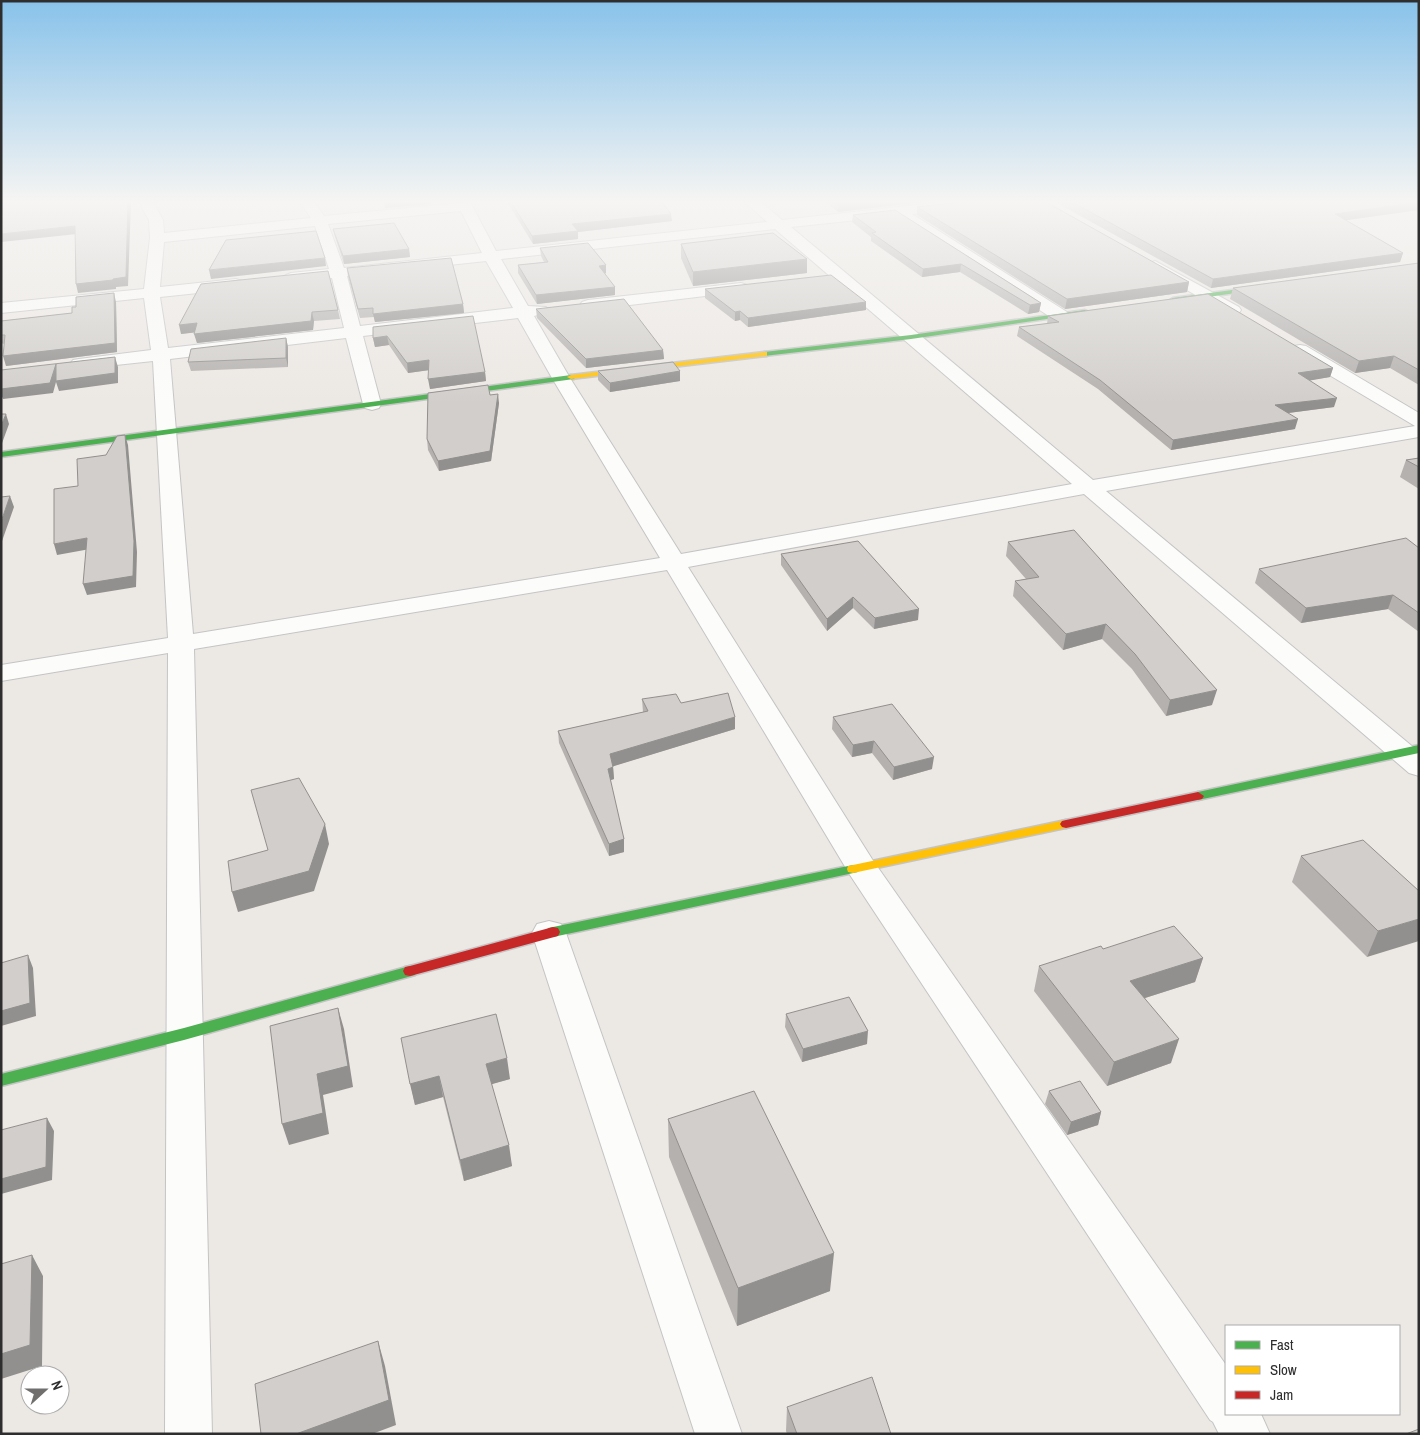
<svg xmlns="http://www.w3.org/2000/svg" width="1420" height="1435" viewBox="0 0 1420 1435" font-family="'Archivo Narrow',sans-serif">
<rect width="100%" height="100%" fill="#ece8e4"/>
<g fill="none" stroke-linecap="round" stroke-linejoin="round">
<!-- street casing -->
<g stroke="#c5c4c5" stroke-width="2">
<path id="street" d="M 139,202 L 153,202 L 163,220 L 164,233 L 311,218 L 300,202 L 314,202 L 324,216 L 470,202 L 496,251 L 767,222 L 745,202 L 761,202 L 782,220 L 943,202 L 990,202 L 983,206 L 912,214 L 1067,312 L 1069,316 L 1067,320 L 1055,320 L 895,216 L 791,227 L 1093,480 L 1415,426 L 1294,354 L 1291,350 L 1294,346 L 1300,345 L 1306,346 L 1419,413 L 1419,437 L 1106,491 L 1419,752 L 1419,776 L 1409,773 L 1084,494 L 688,567 L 872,859 L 1226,1365 L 1226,1414 L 1261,1414 L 1270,1434 L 1219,1434 L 1213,1422 L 1210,1420 L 850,875 L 667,570 L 194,649 L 212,1434 L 165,1434 L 168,653 L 1,681 L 1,665 L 168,638 L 153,361 L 79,369 L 73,368 L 70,364 L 73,360 L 79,359 L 151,350 L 144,298 L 1,313 L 1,303 L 144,289 L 150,238 L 149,220 ZM 461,211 L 482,253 L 344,268 L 328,224 ZM 315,226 L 329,269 L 291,273 L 286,275 L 283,278 L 286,281 L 291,283 L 332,278 L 344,328 L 168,348 L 160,297 L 236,289 L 242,287 L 244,284 L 242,281 L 236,279 L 160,287 L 164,242 ZM 775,229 L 1072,484 L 681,554 L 570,378 L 534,316 L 546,313 L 548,310 L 546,307 L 528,306 L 501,259 ZM 486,261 L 513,308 L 360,326 L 347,276 ZM 518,318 L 552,378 L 660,558 L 193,634 L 170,359 L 346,338 L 363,404 L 365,408 L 372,410 L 379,408 L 381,404 L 363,336 Z
M 1155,261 L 1239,307 L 1241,310 L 1239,313 L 1227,313 L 1150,269 L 1147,266 L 1150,263 Z
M 741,283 L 747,285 L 749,288 L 747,291 L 588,310 L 582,308 L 580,305 L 582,302 L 588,300 Z
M 549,921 L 561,924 L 566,933 L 742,1434 L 695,1434 L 532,933 L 537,924 Z"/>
</g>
<!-- fast casing -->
<g stroke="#c5c4c5" stroke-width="3">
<path id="fast" d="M 1269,285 L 1271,286 L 1271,288 L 1173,302 L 1170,300 L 1173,298 Z
M 1085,310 L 1087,311 L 1087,313 L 911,339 L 764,356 L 760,354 L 764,352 L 911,335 Z
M 571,375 L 575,377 L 574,379 L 1,457 L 1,452 Z
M 1419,745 L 1419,753 L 1198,800 L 1192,796 L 1198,792 Z
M 853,865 L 858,866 L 859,869 L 858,872 L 553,937 L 548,936 L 546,932 L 548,928 L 553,927 Z
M 410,966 L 415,967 L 417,971 L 415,975 L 184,1040 L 1,1086 L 1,1074 L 184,1028 Z"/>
</g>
<!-- slow casing -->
<g stroke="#c5c4c5" stroke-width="3">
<path id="slow" d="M 764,352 L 767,352 L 767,356 L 571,379 L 567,377 L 571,375 Z
M 1066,820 L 1070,821 L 1072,824 L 1070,827 L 853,873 L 848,872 L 847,869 L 848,866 L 853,865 Z"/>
</g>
<!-- jam casing -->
<g stroke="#c5c4c5" stroke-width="3">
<path id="jam" d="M 1198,792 L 1204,796 L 1202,799 L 1066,828 L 1062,827 L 1060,824 L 1062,821 L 1066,820 Z
M 553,927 L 558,928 L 560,932 L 558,936 L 410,976 L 405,975 L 403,971 L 405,967 L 410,966 Z"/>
</g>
<!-- street -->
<use href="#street" fill="#fcfcfb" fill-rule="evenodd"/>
<!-- fast -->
<use href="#fast" fill="#4caf50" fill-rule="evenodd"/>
<!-- slow -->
<use href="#slow" fill="#ffc107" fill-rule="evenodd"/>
<!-- jam -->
<use href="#jam" fill="#c62828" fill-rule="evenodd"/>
</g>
<!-- wall -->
<path fill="#b4b1af" d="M 507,202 L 662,202 L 672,221 L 578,232 L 578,239 L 533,244 Z
M 826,202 L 922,202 L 838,212 Z
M 1055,202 L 1419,202 L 1419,210 L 1346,220 L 1403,253 L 1400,262 L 1211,288 Z
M 917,207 L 1189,282 L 1187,292 L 1065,309 L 917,215 Z
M 895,210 L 1041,303 L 1039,312 L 1028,314 L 960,272 L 922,277 L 871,241 L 871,237 L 852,222 L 853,215 Z
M 333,229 L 409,249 L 410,257 L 344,264 L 335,237 Z
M 681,244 L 807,259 L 807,273 L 693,286 L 681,258 Z
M 540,248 L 606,273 L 605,274 L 615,295 L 537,304 L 518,273 L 518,265 L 544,262 L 541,256 Z
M 1419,263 L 1419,385 L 1390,368 L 1355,373 L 1230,299 L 1233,288 Z
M 347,268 L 463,304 L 464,313 L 375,322 L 374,317 L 360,318 L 348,277 Z
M 201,284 L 338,310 L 340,319 L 314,321 L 313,330 L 197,343 L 195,332 L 181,334 Z
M 705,289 L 866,302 L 866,310 L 748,327 L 740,320 L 735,321 L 705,298 Z
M 116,302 L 117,352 L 6,366 L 4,344 L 1,343 L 1,321 L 72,313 Z
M 536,309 L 663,350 L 664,359 L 586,368 L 537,318 Z
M 1048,316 L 1333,368 L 1330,377 L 1310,380 L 1334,407 L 1288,413 L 1295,429 L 1171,450 L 1098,389 L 1017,336 L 1019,327 L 1047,324 Z
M 373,327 L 485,372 L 486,381 L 430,389 L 429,370 L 408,373 L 389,345 L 375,347 L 373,338 Z
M 286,338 L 288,347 L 288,367 L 191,371 L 188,362 Z
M 598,371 L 680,371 L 680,381 L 610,392 L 598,380 Z
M 490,395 L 499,403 L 491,461 L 439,471 L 428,450 L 427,439 Z
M 1419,458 L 1419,489 L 1400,477 L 1406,460 Z
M 1008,542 L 1212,705 L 1166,716 L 1132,669 L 1102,639 L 1063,650 L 1013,596 L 1015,581 L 1026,579 L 1006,556 Z
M 1419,548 L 1419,632 L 1388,609 L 1301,623 L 1255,583 L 1259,569 Z
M 781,554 L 918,620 L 874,629 L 853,608 L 827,631 L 781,565 Z
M 642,699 L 681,703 L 735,729 L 613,766 L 614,779 L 610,780 L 624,839 L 624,852 L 609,856 L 559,743 L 558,731 L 643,712 Z
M 833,717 L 932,769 L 893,780 L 872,753 L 852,757 L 832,729 Z
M 1301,856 L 1419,891 L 1367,957 L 1292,882 Z
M 1103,949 L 1203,958 L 1195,982 L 1145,998 L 1171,1063 L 1107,1086 L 1034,991 L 1039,966 Z
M 786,1014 L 867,1044 L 802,1062 L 785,1027 Z
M 401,1038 L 510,1079 L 491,1084 L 512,1166 L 464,1181 L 443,1097 L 415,1105 Z
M 1049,1091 L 1101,1112 L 1098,1125 L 1067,1135 L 1045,1104 Z
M 668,1119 L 830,1291 L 737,1326 L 669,1157 Z
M 787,1407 L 891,1434 L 787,1434 L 786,1431 Z"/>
<!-- shaded-wall -->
<path fill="#92908e" d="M 128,202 L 131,202 L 128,286 L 116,287 L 116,289 L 78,293 L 76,284 Z
M 384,202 L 432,202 L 432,204 L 385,208 Z
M 849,202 L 922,202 L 838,212 L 839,203 Z
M 1419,202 L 1419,210 L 1333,222 L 1335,214 Z
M 671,214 L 672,221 L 578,232 L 578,239 L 533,244 L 532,236 L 572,224 Z
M 75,226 L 77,234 L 1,242 L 1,234 Z
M 409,249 L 410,257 L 344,264 L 343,256 Z
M 1403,253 L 1400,262 L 1211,288 L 1213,279 Z
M 325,258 L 326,266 L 211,279 L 209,270 Z
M 807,259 L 807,273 L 693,286 L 693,272 Z
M 961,264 L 960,272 L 922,277 L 923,269 Z
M 606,265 L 606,273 L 599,274 L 599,266 Z
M 1189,282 L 1187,292 L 1065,309 L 1067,299 Z
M 615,287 L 615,295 L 537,304 L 536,295 Z
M 114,293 L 116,302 L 117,352 L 6,366 L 3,356 Z
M 866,302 L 866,310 L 748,327 L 748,318 Z
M 1041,303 L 1039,312 L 1028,314 L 1030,305 Z
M 463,304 L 464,313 L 375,322 L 373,314 Z
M 740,311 L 740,320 L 735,321 L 735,312 Z
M 312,312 L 314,321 L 313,330 L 197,343 L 194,334 Z
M 197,323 L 199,332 L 181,334 L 179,325 Z
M 387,336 L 389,345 L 375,347 L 373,338 Z
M 286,338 L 288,347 L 288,367 L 286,358 Z
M 663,350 L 664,359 L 586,368 L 586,359 Z
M 1394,356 L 1390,368 L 1355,373 L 1359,361 Z
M 115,357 L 118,367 L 118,383 L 59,391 L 56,382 L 53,393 L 3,399 L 1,394 L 1,389 L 56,364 Z
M 429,360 L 430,370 L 408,373 L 407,363 Z
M 1333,368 L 1330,377 L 1296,383 L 1298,373 Z
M 680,371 L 680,381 L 610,392 L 610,383 Z
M 485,372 L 486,381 L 430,389 L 428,379 Z
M 498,394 L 499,403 L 491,461 L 439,471 L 438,461 Z
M 1337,398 L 1334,407 L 1273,415 L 1275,405 Z
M 6,414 L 9,424 L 1,446 L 1,426 Z
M 1298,419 L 1295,429 L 1171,450 L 1173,440 Z
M 125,435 L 128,445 L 137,552 L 136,587 L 87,595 L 83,584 Z
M 10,496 L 14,507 L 1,544 L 1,522 Z
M 87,538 L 90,549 L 57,555 L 54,544 Z
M 1393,595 L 1388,609 L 1301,623 L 1306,608 Z
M 853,597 L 853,608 L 827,631 L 827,619 Z
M 919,609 L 918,620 L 874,629 L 875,618 Z
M 1106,624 L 1102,639 L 1063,650 L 1066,634 Z
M 1217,690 L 1212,705 L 1166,716 L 1170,700 Z
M 735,717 L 735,729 L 611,767 L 610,754 Z
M 874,741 L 872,753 L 852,757 L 853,745 Z
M 934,757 L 932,769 L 893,780 L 894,767 Z
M 613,767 L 614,779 L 608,781 L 608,769 Z
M 325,824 L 329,844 L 314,891 L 238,912 L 232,892 Z
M 624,839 L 624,852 L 609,856 L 609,844 Z
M 1419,919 L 1419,941 L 1367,957 L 1378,931 Z
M 28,955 L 33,968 L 36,1016 L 1,1026 L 1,1011 Z
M 1203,958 L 1195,982 L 1123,1005 L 1130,981 Z
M 338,1008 L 344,1029 L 353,1087 L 323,1095 L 329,1134 L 289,1145 L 282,1124 L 317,1074 Z
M 868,1031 L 867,1044 L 802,1062 L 803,1049 Z
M 1179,1039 L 1171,1063 L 1107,1086 L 1114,1062 Z
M 507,1058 L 510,1079 L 489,1085 L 486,1064 Z
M 439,1076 L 443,1097 L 415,1105 L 410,1084 Z
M 1101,1112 L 1098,1125 L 1067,1135 L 1071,1122 Z
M 47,1118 L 54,1131 L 52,1180 L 1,1194 L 1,1179 Z
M 509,1145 L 512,1166 L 464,1181 L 460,1160 Z
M 834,1253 L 830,1291 L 737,1326 L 738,1288 Z
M 32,1255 L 43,1276 L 42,1366 L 1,1379 L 1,1354 Z
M 378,1341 L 385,1366 L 396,1425 L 372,1434 L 296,1434 Z"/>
<!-- building -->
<path fill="#d1cecb" stroke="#92908e" d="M 1,202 L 128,202 L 126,277 L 113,279 L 113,280 L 76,284 L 75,226 L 1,234 Z
M 511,202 L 662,202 L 671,214 L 572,224 L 578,231 L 532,236 Z
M 960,202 L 1046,202 L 1189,282 L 1067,299 L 917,207 Z
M 1072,202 L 1419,202 L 1335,214 L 1403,253 L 1213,279 Z
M 895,210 L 1041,303 L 1030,305 L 961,264 L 923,269 L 872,233 L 876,232 L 853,215 Z
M 394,223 L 409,249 L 343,256 L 333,229 Z
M 316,231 L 325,258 L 209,270 L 226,240 Z
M 773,233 L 807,259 L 693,272 L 681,244 Z
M 588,243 L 606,265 L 599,266 L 615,287 L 536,295 L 518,265 L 548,262 L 540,248 Z
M 451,258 L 463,304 L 373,314 L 373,308 L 358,309 L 347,268 Z
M 1419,263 L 1419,370 L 1394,356 L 1359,361 L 1233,288 Z
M 328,271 L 338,310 L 312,312 L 311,321 L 194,334 L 197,323 L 179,325 L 201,284 Z
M 831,275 L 866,302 L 748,318 L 740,311 L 735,312 L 705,289 Z
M 114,293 L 115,343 L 3,356 L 5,335 L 1,335 L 1,321 L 72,313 L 72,307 L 76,307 L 76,297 Z
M 1208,294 L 1333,368 L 1298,373 L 1337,398 L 1275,405 L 1298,419 L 1173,440 L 1100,380 L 1019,327 L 1059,322 L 1048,316 Z
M 624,299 L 663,350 L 586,359 L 536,309 Z
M 473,316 L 485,372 L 428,379 L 429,360 L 407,363 L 387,336 L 373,338 L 373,327 Z
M 286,338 L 286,358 L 188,362 L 191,349 Z
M 115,357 L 115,373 L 56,381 L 56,364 L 50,383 L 1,389 L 1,370 Z
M 673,362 L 680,371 L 610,383 L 598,371 Z
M 488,385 L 490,395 L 498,394 L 490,451 L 438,461 L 427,439 L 428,393 Z
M 1,414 L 6,414 L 1,426 Z
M 125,435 L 134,541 L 133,576 L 83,584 L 87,538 L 54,544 L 54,489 L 78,486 L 77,459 L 106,455 L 117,436 Z
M 1419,458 L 1419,467 L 1406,460 Z
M 10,496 L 1,522 L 1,497 Z
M 1074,530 L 1217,690 L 1170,700 L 1135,654 L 1106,624 L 1066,634 L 1015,581 L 1039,577 L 1008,542 Z
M 1406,538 L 1419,548 L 1419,613 L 1393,595 L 1306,608 L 1259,569 Z
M 858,541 L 919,609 L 875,618 L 853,597 L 827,619 L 781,554 Z
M 728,693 L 735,717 L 610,754 L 613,767 L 608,769 L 624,839 L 609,844 L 558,731 L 648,711 L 642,699 L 676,694 L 681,703 Z
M 892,704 L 934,757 L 894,767 L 874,741 L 853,745 L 833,717 Z
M 299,778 L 325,824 L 309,871 L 232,892 L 228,861 L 268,850 L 251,790 Z
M 1363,840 L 1419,891 L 1419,919 L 1378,931 L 1301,856 Z
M 1174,926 L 1203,958 L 1130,981 L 1179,1039 L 1114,1062 L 1039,966 L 1101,946 L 1103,949 Z
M 28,955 L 30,1003 L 1,1011 L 1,963 Z
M 849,997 L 868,1031 L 803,1049 L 786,1014 Z
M 338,1008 L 348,1066 L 317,1074 L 323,1113 L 282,1124 L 270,1026 Z
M 496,1014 L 507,1058 L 486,1064 L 509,1145 L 460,1160 L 439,1076 L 410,1084 L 401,1038 Z
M 1080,1081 L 1101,1112 L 1071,1122 L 1049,1091 Z
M 754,1091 L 834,1253 L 738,1288 L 668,1119 Z
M 47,1118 L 46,1167 L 1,1179 L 1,1130 Z
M 32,1255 L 30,1345 L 1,1354 L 1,1264 Z
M 378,1341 L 389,1400 L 296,1434 L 261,1434 L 255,1384 Z
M 872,1377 L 891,1434 L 797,1434 L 787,1407 Z
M 1419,1429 L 1419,1434 L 1406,1434 Z"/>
<!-- sky -->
<linearGradient id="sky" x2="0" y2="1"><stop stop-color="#88c2ea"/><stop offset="0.5" stop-color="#f6f5f3"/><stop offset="1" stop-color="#f6f5f3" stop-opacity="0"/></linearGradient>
<rect width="1420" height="403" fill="url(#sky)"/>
<!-- border -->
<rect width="1420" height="1435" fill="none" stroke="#2e2e2e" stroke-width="5"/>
<!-- legend -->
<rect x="1225" y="1325" width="175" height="90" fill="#ffffff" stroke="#ababab"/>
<rect x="1235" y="1341" width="25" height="8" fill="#4caf50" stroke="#ababab"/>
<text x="1270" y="1350" font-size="15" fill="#2e2e2e">Fast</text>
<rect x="1235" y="1366" width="25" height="8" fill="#ffc107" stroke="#ababab"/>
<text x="1270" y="1375" font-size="15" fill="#2e2e2e">Slow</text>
<rect x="1235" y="1391" width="25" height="8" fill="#c62828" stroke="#ababab"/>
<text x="1270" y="1400" font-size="15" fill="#2e2e2e">Jam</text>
<!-- north arrow -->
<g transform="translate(45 1390) rotate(69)"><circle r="24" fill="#ffffff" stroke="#ababab"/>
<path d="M0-4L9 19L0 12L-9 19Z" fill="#706f6e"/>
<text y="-8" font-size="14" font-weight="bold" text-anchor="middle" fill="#2e2e2e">N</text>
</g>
</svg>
